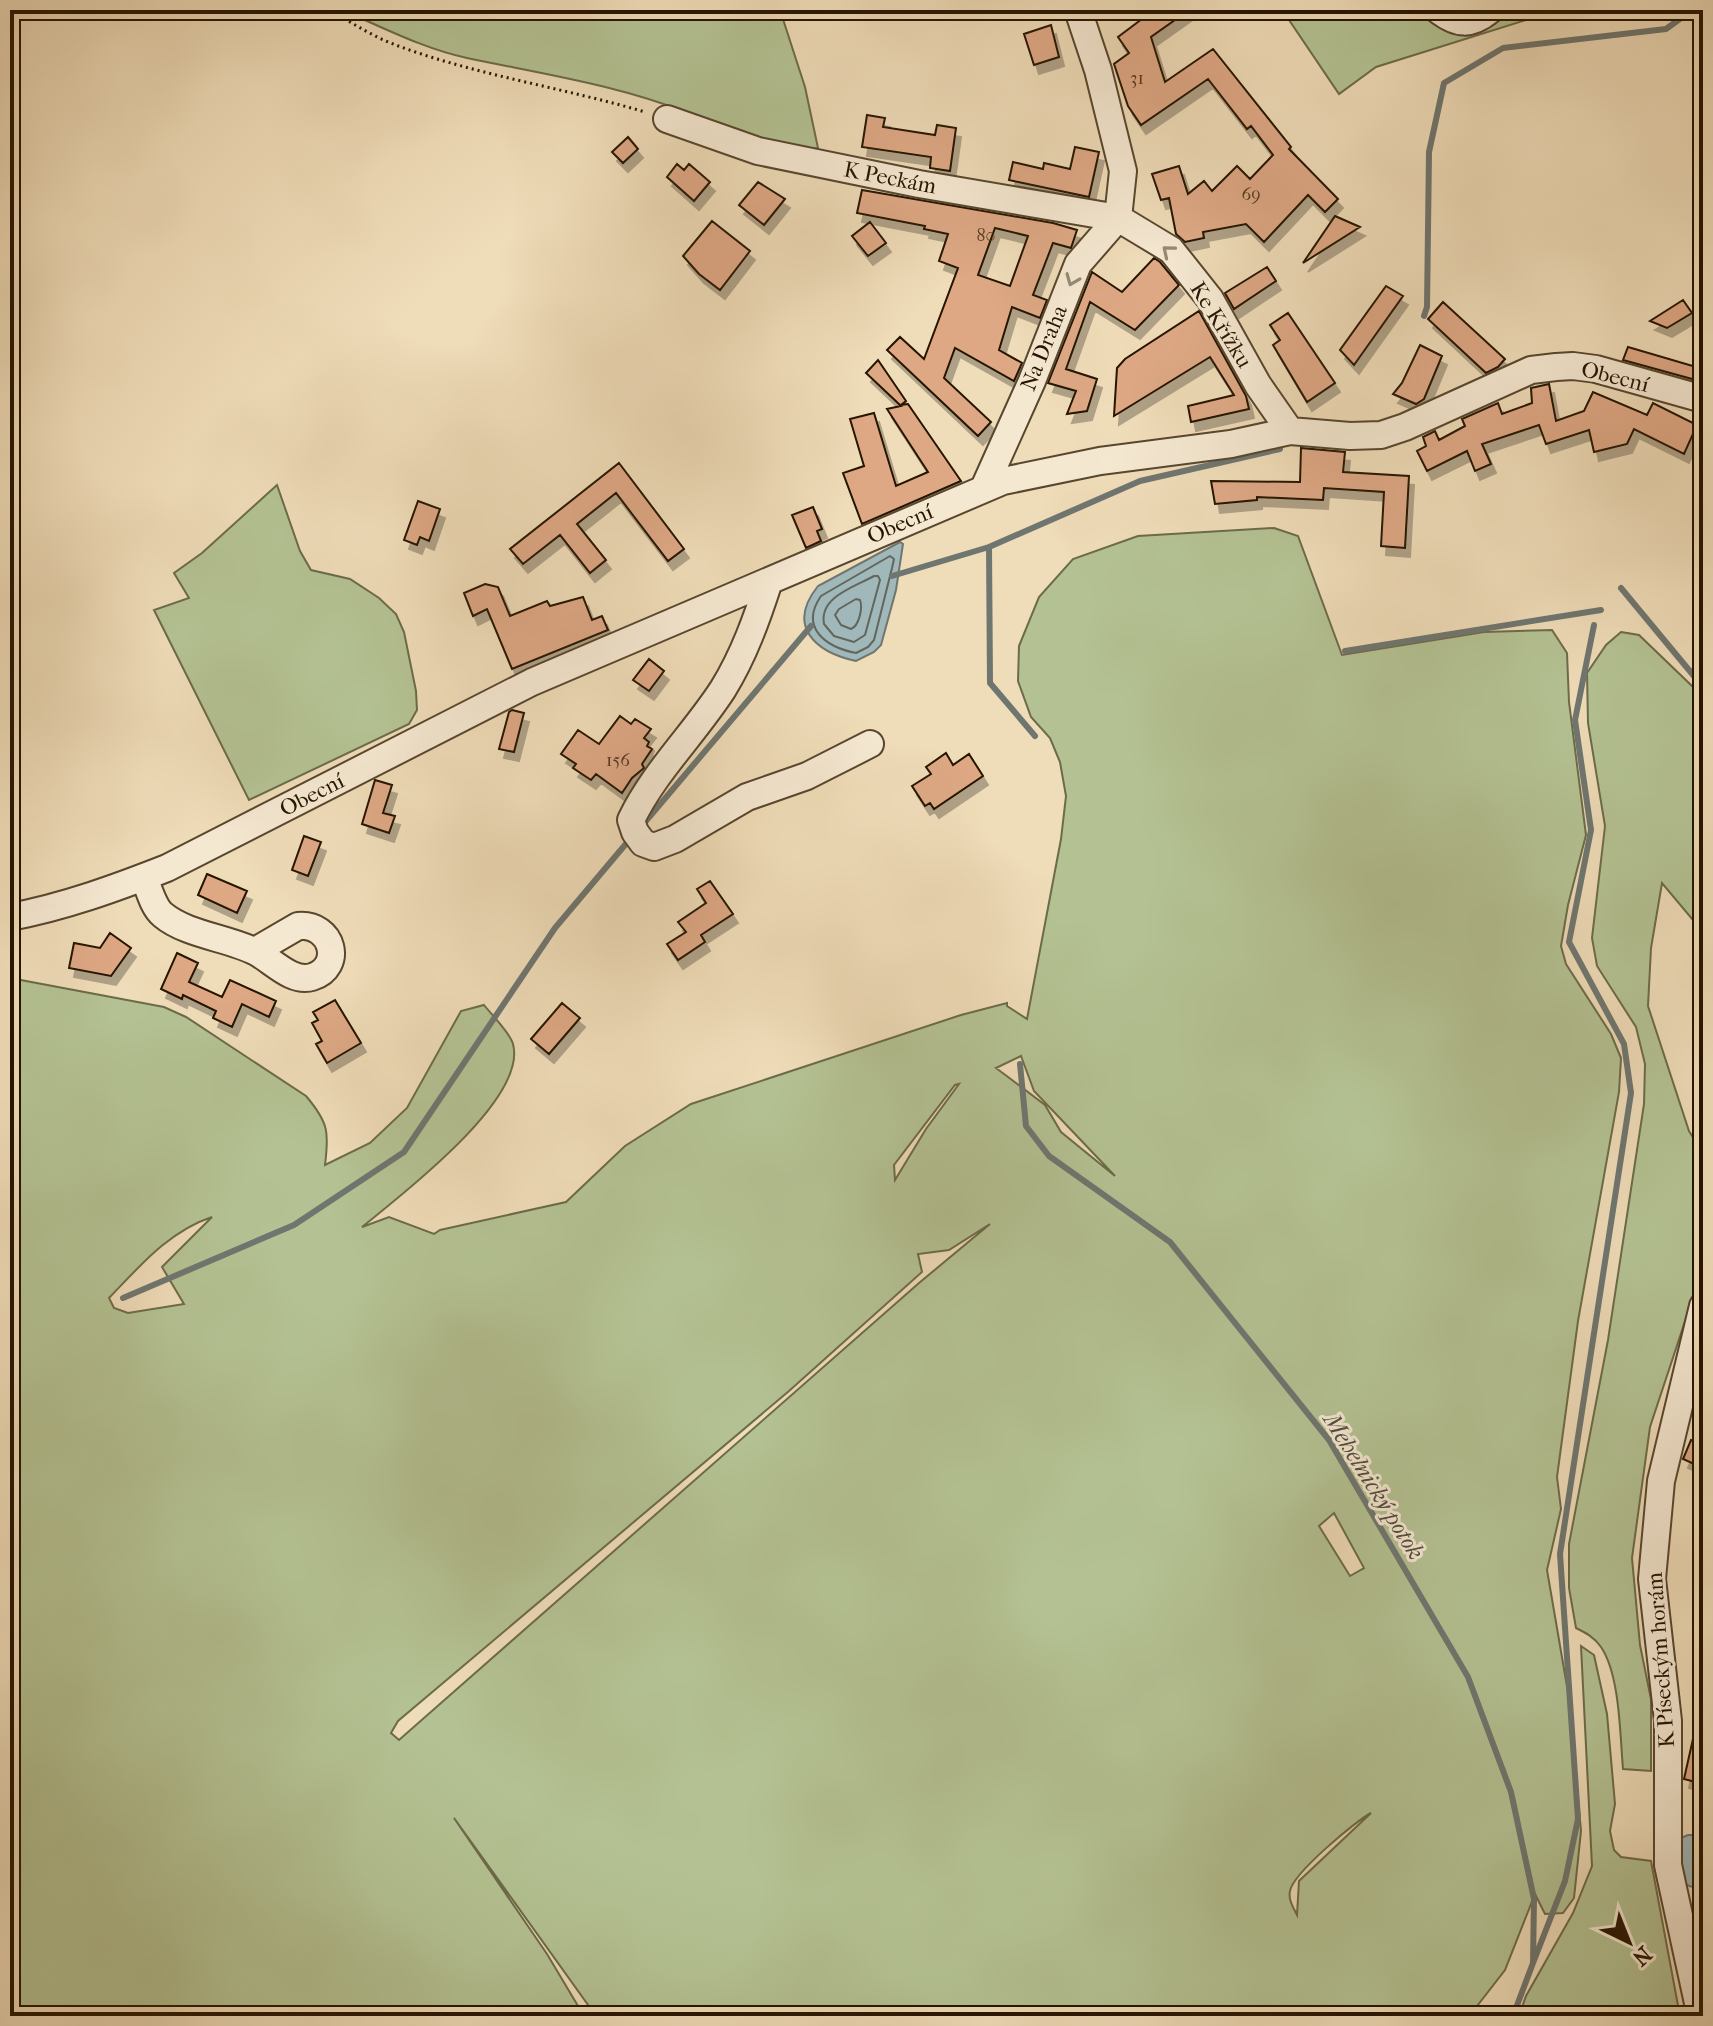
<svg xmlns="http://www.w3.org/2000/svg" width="1713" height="2026" viewBox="0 0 1713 2026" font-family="'IM FELL French Canon',serif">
<defs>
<filter id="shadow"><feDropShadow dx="5" dy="9" stdDeviation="0" flood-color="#0004"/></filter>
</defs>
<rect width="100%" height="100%" fill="#efdcb8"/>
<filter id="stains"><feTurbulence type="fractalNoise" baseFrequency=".0025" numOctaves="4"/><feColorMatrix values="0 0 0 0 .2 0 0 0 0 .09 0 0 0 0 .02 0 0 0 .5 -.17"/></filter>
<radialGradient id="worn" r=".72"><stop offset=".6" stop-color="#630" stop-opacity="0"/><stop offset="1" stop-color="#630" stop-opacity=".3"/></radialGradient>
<!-- green -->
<path fill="#b4c293" stroke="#6c6b4a" stroke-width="2" fill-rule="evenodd" d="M 342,10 L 780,10 L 805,87 L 818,148 C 787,156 721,125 691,114 C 618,85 543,74 467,58 C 424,49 382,27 342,10 Z
M 1558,10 L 1376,67 L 1339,94 L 1283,11 Z
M 277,485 L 300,551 L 311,570 L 350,579 L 379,598 L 396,614 L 404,632 L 416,691 L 417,710 L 409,724 L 249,800 L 154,610 L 189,598 L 174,573 L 202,553 Z
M 1274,528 L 1298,536 L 1342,655 L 1484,632 L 1552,630 L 1567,653 L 1569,702 L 1586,835 L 1568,905 L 1561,946 L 1566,964 L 1611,1034 L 1621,1058 L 1619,1092 L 1578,1321 L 1557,1477 L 1561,1509 L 1547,1570 L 1569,1698 L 1581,1831 L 1574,1898 L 1563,1913 L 1545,1914 L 1535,1894 L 1505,1970 L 1474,2010 L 1488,2016 L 596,2016 L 454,1818 L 547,1954 L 584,2016 L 10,2016 L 10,978 L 164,1007 L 186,1017 L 306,1096 C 329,1123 329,1133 325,1165 L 370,1143 L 407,1108 L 461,1011 L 484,1005 C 491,1014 511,1034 513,1044 C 528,1099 401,1195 362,1227 L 389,1217 L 434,1234 L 440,1230 L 566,1202 L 625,1146 L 691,1104 L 961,1015 L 1007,1003 L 1007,1006 L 1027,1019 L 1061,839 L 1066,796 L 1060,762 L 1050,738 L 1031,717 L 1018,681 L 1019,646 L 1039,597 L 1073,559 L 1138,536 ZM 1021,1056 L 1034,1091 L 1115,1176 L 1061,1132 L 1045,1105 L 996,1068 ZM 959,1084 L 926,1129 L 895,1180 L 894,1165 L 955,1085 ZM 212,1217 L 162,1267 L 184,1304 L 128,1313 L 114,1308 L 109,1298 C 139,1267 169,1231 212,1217 ZM 990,1224 L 919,1283 L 399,1740 L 391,1733 L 398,1721 L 789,1391 L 922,1272 L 918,1254 L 949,1250 ZM 1334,1513 L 1364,1568 L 1350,1576 L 1319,1526 ZM 1371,1813 L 1299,1881 L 1297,1915 C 1293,1907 1288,1899 1290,1891 C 1293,1873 1357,1820 1371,1813 Z
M 1621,632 L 1639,635 L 1692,686 L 1703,700 L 1703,932 L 1662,883 L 1651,948 L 1648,1006 L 1689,1131 L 1703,1153 L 1703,1267 L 1650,1427 L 1632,1558 L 1640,1645 L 1651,1699 L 1651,1771 L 1623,1769 C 1620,1735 1620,1675 1601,1647 C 1594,1637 1586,1633 1576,1628 L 1569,1588 L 1569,1544 L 1608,1340 L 1644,1104 L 1645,1064 L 1636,1027 L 1597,966 L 1592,938 L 1605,826 L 1588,723 L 1587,673 L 1606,645 Z
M 1581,1646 L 1594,1655 L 1607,1714 L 1615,1804 L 1610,1831 L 1614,1850 L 1621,1857 L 1651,1861 L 1680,2016 L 1649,2016 L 1628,2012 L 1627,2016 L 1519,2016 L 1526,1996 L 1573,1913 L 1592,1866 Z"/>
<!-- water -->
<path fill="#a0b8ba" stroke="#6f7670" stroke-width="2" d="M 900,542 L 903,544 L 896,590 L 881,645 L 874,652 L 856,661 C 815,652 786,626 818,586 Z
M 1688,1835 L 1695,1835 L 1703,1842 L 1703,1885 L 1695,1888 L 1684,1884 L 1677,1848 L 1681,1838 Z"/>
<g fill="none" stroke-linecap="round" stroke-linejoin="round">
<!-- shore -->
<path stroke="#62665d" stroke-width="2" d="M 890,556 L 894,559 L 892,568 L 874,640 L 868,647 L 856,653 C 826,647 799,628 821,596 Z
M 874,576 L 878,576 L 880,580 L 865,635 L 854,642 L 834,636 L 824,624 C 819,597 854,587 874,576 Z
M 856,599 L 860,600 C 863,608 859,626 851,629 L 841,625 L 835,615 L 839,609 Z"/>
<!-- stream -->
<path stroke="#6f7670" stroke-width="6" d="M 1424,316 L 1427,307 L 1429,152 L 1444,83 L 1503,48 L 1666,29 L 1692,10
M 892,576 L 989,547
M 1621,588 L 1703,687
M 1345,651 L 1601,610
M 1035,736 L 990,683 L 989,547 L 1140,481 L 1280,449
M 640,828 L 811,626
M 1020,1064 L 1026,1126 L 1049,1156 L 1170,1242 L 1329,1440 L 1468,1677 L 1511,1792 L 1534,1899 L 1533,1963 L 1513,2016
M 123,1298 L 294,1225 L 404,1152 L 555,928 L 630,839
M 1533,1963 L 1565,1881 L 1578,1819 L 1560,1554 L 1631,1093 L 1624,1044 L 1569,942 L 1591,830 L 1575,720 L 1594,625"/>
</g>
<!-- building -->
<path fill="#dea885" stroke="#251400" stroke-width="2" fill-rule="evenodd" filter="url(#shadow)" d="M 1154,10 L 1189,10 L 1151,37 L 1165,82 L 1213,49 L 1291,147 L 1289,149 L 1338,199 L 1325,212 L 1308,195 L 1264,242 L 1246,224 L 1203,232 L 1204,238 L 1185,242 L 1176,234 L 1169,198 L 1161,200 L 1152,174 L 1179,166 L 1188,194 L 1204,181 L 1212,191 L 1237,166 L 1250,179 L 1273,155 L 1251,126 L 1247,129 L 1208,79 L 1141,125 L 1128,106 L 1114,64 L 1129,53 L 1118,37 Z
M 1051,25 L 1059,57 L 1034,65 L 1024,34 Z
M 867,115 L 885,118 L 883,127 L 935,135 L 937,125 L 956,128 L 950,171 L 930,168 L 931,157 L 862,147 Z
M 628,137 L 638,149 L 623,163 L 612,152 Z
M 1075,147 L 1099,152 L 1089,197 L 1009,180 L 1013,162 L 1043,169 L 1044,163 L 1070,169 Z
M 677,164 L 684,170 L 689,164 L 710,182 L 694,201 L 667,177 Z
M 758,182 L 785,199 L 764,225 L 739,205 Z
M 862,190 L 1053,223 L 1077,230 L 1071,248 L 1053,243 L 1033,295 L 1047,300 L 1040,318 L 1012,307 L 999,350 L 1022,363 L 1014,381 L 955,348 L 944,378 L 991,422 L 978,436 L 887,350 L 900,337 L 924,359 L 958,268 L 939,261 L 948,234 L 924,229 L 925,226 L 857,213 ZM 995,228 L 1028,236 L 1010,286 L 978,275 Z
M 1335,216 L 1360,227 L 1303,263 Z
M 712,221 L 750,251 L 720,290 L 699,274 L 683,256 Z
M 870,222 L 886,243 L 868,256 L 852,236 Z
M 1154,258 L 1160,262 L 1179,285 L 1135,330 L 1090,302 L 1066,369 L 1097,379 L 1087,411 L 1067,414 L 1076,391 L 1048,383 L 1092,272 L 1122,292 Z
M 1267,267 L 1276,281 L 1234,309 L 1225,293 Z
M 1386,286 L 1403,296 L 1354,365 L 1340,350 Z
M 1683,300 L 1692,313 L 1667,328 L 1650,321 Z
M 1443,302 L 1505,359 L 1498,367 L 1486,373 L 1428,319 Z
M 1199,311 L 1246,396 L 1249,409 L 1191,422 L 1188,406 L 1234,395 L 1210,357 L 1114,416 L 1117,368 L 1125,359 Z
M 1288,313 L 1335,383 L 1307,402 L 1273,345 L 1280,340 L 1270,325 Z
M 1420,345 L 1442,356 L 1424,399 L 1416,404 L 1393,394 L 1402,383 Z
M 1628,347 L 1703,369 L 1703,382 L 1623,360 Z
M 878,360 L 906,401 L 901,405 L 908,404 L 961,481 L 862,524 L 843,473 L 864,466 L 850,419 L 874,413 L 896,486 L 928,472 L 887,409 L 901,406 L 866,373 Z
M 1549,384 L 1556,421 L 1584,411 L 1593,392 L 1647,415 L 1653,403 L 1697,425 L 1684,454 L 1634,429 L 1627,444 L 1594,452 L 1589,430 L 1546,444 L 1539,425 L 1482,444 L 1491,464 L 1475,471 L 1467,451 L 1427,471 L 1417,451 L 1426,446 L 1423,437 L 1435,431 L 1439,440 L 1465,426 L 1462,419 L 1498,403 L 1502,414 L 1532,403 L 1531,388 Z
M 1301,448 L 1345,452 L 1343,472 L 1409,476 L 1405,548 L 1381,546 L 1384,492 L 1324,488 L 1323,500 L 1257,497 L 1257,500 L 1215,504 L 1211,481 L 1300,482 Z
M 619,463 L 684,549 L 668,561 L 616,493 L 577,524 L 606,560 L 590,573 L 560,535 L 523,564 L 510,549 Z
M 418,501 L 440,509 L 429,541 L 420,537 L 417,545 L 404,540 Z
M 813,507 L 822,529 L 817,531 L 821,541 L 806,548 L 792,515 Z
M 485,584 L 498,587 L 510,616 L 547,601 L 550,606 L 583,597 L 592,620 L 602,616 L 608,630 L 512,669 L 487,609 L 473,616 L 464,593 Z
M 649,659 L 664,671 L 649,691 L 633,680 Z
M 512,710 L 524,713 L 514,752 L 499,749 L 509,712 Z
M 620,716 L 631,724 L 635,719 L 651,729 L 644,738 L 649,742 L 647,746 L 652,749 L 642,764 L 644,768 L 632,778 L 622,793 L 596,774 L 591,780 L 573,768 L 576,764 L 561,754 L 578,730 L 599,744 Z
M 946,753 L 953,765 L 969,754 L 983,776 L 934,809 L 930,803 L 925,806 L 912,786 L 931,774 L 926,767 Z
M 375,780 L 392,785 L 383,813 L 395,816 L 389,833 L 362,824 Z
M 304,836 L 321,842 L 308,876 L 292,870 Z
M 207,874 L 247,891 L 237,913 L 198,895 Z
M 710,881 L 733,914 L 701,935 L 705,942 L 678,960 L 667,944 L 686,932 L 678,922 L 706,903 L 697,889 Z
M 110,933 L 131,948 L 111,976 L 69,968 L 74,943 L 100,948 Z
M 177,953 L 198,963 L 189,982 L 222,997 L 230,980 L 276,1001 L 269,1017 L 242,1004 L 232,1027 L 213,1018 L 216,1011 L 183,995 L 182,999 L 161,989 Z
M 335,1000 L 361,1043 L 327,1063 L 316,1044 L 322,1041 L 312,1023 L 318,1020 L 313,1012 Z
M 562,1003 L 580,1018 L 549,1054 L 531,1039 Z
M 1691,1440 L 1703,1446 L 1703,1468 L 1683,1459 Z
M 1697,1721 L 1703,1722 L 1703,1784 L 1684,1779 Z"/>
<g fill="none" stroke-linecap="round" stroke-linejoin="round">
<!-- minor casing -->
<g stroke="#58462e" stroke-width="30">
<path id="minor" d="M 1078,10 L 1098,70 L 1123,171 L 1118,218
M 1438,10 C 1458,25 1470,26 1490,10
M 667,119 L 758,151 L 919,184 L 1118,218 L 1171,250 L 1210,299 L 1258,385 L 1290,431
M 984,488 L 1032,381 L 1078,264 L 1118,218
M 769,581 C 757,618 744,655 723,689 C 694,734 654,772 631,820 L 635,832 L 643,843 L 654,847 L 675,839 L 747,797 L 807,776 L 870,744
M 144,877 C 149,889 153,907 163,915 C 187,935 229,938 256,952 C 273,961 292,983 312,977 C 344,967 333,923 298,926 L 255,951
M 10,917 C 64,907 116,888 167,868 L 532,682 L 1003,481 L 1100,461 L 1231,444 L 1290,431 L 1350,436 L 1381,435 L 1405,427 L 1531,370 L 1556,367 L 1573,366 L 1596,369 L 1703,399
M 1697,2016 L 1698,2003 L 1668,1865 L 1668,1721 L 1652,1579 L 1661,1481 L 1703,1306"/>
</g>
<!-- path -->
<path stroke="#251400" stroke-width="3" stroke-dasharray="2 4" stroke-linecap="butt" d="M 328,10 C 348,20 367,33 388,42 C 469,74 561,87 645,112"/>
<!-- minor -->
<use href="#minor" stroke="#f5e8d1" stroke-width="26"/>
</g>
<!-- one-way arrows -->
<defs><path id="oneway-chevron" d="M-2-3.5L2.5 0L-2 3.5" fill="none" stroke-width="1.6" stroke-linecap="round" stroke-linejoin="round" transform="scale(2)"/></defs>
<g stroke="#978973">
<use href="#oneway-chevron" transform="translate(1168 251) rotate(-140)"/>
<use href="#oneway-chevron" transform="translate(1072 280) rotate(112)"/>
</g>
<g text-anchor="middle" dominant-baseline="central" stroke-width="6" stroke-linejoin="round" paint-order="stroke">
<!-- number labels -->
<g font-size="18" fill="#533921">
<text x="1137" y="78">31</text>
<text x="1251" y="194">69</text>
<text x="986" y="235">80</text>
<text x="618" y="760">156</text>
</g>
<!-- street labels -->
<g font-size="22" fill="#251400" stroke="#f5e8d1">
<text transform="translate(890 178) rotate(11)">K Peckám</text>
<text transform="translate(1221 325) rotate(58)">Ke Křížku</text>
<text transform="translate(1044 348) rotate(-68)">Na Draha</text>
<text transform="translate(1615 377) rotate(14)">Obecní</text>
<text transform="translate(900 524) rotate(-23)">Obecní</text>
<text transform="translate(312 795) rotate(-27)">Obecní</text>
<text transform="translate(1661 1660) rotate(-94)">K Píseckým horám</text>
</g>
<!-- water labels -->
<g font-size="24" font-style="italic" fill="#504d41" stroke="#f5e8d1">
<text transform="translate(1374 1486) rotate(58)">Mehelnický potok</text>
</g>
</g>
<!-- margin -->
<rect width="1713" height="2026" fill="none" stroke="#efdcb8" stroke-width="40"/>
<rect x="12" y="12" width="1689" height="2002" fill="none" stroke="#251400" stroke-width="4"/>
<rect x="20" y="20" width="1673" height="1986" fill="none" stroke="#251400" stroke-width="2"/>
<!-- north arrow -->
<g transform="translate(1629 1942) rotate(137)" stroke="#f5e8d1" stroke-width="6" paint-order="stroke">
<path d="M0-6L14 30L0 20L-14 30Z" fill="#251400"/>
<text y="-12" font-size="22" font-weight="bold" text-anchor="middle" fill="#251400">N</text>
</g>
<rect width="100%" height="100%" filter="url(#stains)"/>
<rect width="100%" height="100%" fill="url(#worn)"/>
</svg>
